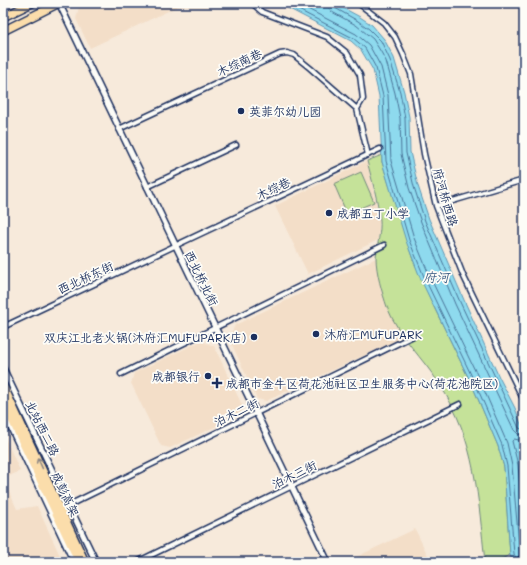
<svg xmlns="http://www.w3.org/2000/svg" width="527" height="565" viewBox="0 0 527 565" font-family="Mali,'LXGW WenKai TC',sans-serif">
<rect width="100%" height="100%" fill="#f7eadb"/>
<filter id="ink" filterUnits="userSpaceOnUse"><feTurbulence type="fractalNoise" baseFrequency=".025" numOctaves="2"/><feDisplacementMap in="SourceGraphic" scale="8" xChannelSelector="R" yChannelSelector="G"/><feConvolveMatrix kernelMatrix="1 2 1 2 8 2 1 2 1" color-interpolation-filters="sRGB"/></filter>
<g filter="url(#ink)">
<!-- built -->
<path fill="#f3dec8" d="M 80,3 L 185,3 L 90,48 L 76,19 Z
M 367,161 L 380,221 L 378,240 L 308,274 L 275,206 Z
M 376,258 L 382,291 L 388,308 L 404,337 L 266,401 L 257,399 L 229,338 L 235,325 Z
M 201,341 L 214,346 L 243,407 L 240,415 L 170,448 L 161,446 L 131,383 L 134,373 Z
M 3,433 L 20,471 L 3,479 L 17,509 L 37,506 L 63,562 L 3,562 Z
M 415,529 L 431,562 L 346,562 Z"/>
<!-- green -->
<path fill="#c5e299" stroke="#70887c" d="M 382,155 L 382,162 L 412,257 L 433,305 L 473,387 L 498,446 L 504,467 L 510,555 L 495,562 L 485,562 C 478,498 476,440 440,385 C 423,358 399,337 387,307 C 382,292 376,273 376,257 C 377,245 381,232 380,220 C 378,201 372,180 367,161 Z
M 361,172 L 374,202 L 347,214 L 334,184 Z"/>
<!-- water -->
<path fill="#8edaee" stroke="#6096b4" d="M 278,3 L 334,3 L 360,17 L 372,25 L 384,39 L 394,58 L 404,92 L 409,117 L 410,152 L 418,186 L 429,219 L 464,300 L 499,377 L 515,408 L 524,432 L 524,562 L 513,562 L 510,555 L 504,467 L 498,446 L 473,387 L 421,280 L 406,241 L 382,162 L 379,96 L 373,70 L 361,50 L 351,41 Z"/>
<g fill="none" stroke-linecap="round" stroke-linejoin="round">
<!-- shore -->
<path stroke="#497398" stroke-width="1" d="M 285,3 L 353,38 L 365,48 L 376,68 L 383,96 L 386,161 L 409,240 L 425,279 L 476,385 L 502,445 L 507,466 L 514,554 L 516,558
M 296,3 L 356,34 L 369,45 L 381,67 L 388,95 L 391,161 L 414,238 L 430,277 L 481,383 L 507,443 L 512,466 L 520,556
M 328,3 L 329,8 L 332,12 L 356,25 L 373,39 L 381,52 L 386,61 L 395,93 L 400,118 L 401,154 L 409,188 L 421,222 L 455,304 L 514,430 L 518,434 L 524,435
M 333,3 L 335,8 L 358,21 L 369,29 L 381,41 L 390,60 L 400,92 L 405,118 L 406,153 L 414,187 L 425,221 L 460,302 L 519,428 L 524,430
M 524,441 L 514,439 L 512,441 L 518,465 L 524,535"/>
<!-- minor casing -->
<g stroke="#1b2f5e" stroke-width="7">
<path id="minor" d="M 252,3 L 262,12 L 327,37 L 347,53 L 360,75 L 363,99 L 357,109 L 368,155
M 358,3 L 384,23 L 395,37 L 403,54 L 411,74 L 424,154 L 436,206 L 463,275 L 524,401
M 119,129 L 280,54 L 287,53 L 294,55 L 310,68 L 357,109
M 147,187 L 236,145
M 436,206 L 524,180
M 3,327 L 380,149
M 121,374 L 384,245
M 69,505 L 413,336
M 137,562 L 460,404"/>
</g>
<!-- tertiary casing -->
<g stroke="#1b2f5e" stroke-width="8">
<path id="tertiary" d="M 59,3 L 328,562
M 3,368 L 96,562
M 3,411 L 74,562"/>
</g>
<!-- secondary casing -->
<g stroke="#1b2f5e" stroke-width="9">
<path id="secondary" d="M 517,562 L 524,559"/>
</g>
<!-- primary casing -->
<g stroke="#1b2f5e" stroke-width="10">
<path id="primary" d="M 3,17 L 32,3
M 3,31 L 59,3"/>
</g>
<!-- trunk casing -->
<g stroke="#1b2f5e" stroke-width="10">
<path id="trunk" d="M 3,385 L 85,562
M 3,401 L 79,562"/>
</g>
<!-- minor -->
<use href="#minor" stroke="#fdfcf7" stroke-width="4"/>
<!-- tertiary -->
<use href="#tertiary" stroke="#fdfcf7" stroke-width="5"/>
<!-- secondary -->
<use href="#secondary" stroke="#fdfcf7" stroke-width="6"/>
<!-- primary -->
<use href="#primary" stroke="#fbddab" stroke-width="7"/>
<!-- trunk -->
<use href="#trunk" stroke="#fbddab" stroke-width="7"/>
</g>
<!-- one-way arrows -->
<defs><path id="oneway-shaft" d="M-6 0H5M1.5-3L5.5 0L1.5 3" fill="none" stroke-width="1.6" stroke-linecap="round" stroke-linejoin="round"/></defs>
<use stroke="#8b8684" href="#oneway-shaft" transform="translate(40 463) rotate(-114)"/>
</g>
<!-- markers -->
<g fill="#1b2f5e" stroke="#fdfcf7" stroke-width="1.5">
<circle cx="241" cy="111" r="4"/>
<circle cx="329" cy="213" r="4"/>
<circle cx="316" cy="334" r="4"/>
<circle cx="254" cy="337" r="4"/>
<circle cx="208" cy="376" r="4"/>
<path d="M215 377h4v4h4v4h-4v4h-4v-4h-4v-4h4z"/>
</g>
<g text-anchor="middle" dominant-baseline="central" stroke-width="3.5" stroke-linejoin="round" paint-order="stroke">
<!-- street labels -->
<g font-size="12" fill="#1b2f5e" stroke="#fdfcf7">
<text transform="translate(239 62) rotate(-25)">木综南巷</text>
<text transform="translate(273 188) rotate(-25)">木综巷</text>
<text transform="translate(446 197) rotate(74)">府河桥西路</text>
<text transform="translate(85 277) rotate(-25)">西北桥东街</text>
<text transform="translate(202 278) rotate(64)">西北桥北街</text>
<text transform="translate(236 412) rotate(-26)">泊木二街</text>
<text transform="translate(43 428) rotate(64)">北站西二路</text>
<text transform="translate(294 474) rotate(-26)">泊木三街</text>
<text transform="translate(66 494) rotate(65)">成彭高架</text>
</g>
<!-- poi labels -->
<g font-size="12" fill="#1b2f5e" stroke="#fdfcf7" text-anchor="start">
<text x="249" y="111">英菲尔幼儿园</text>
<text x="337" y="213">成都五丁小学</text>
<text x="324" y="334">沐府汇MUFUPARK</text>
<text x="246" y="337" text-anchor="end">双庆江北老火锅(沐府汇MUFUPARK店)</text>
<text x="200" y="376" text-anchor="end">成都银行</text>
<text x="226" y="383">成都市金牛区荷花池社区卫生服务中心(荷花池院区)</text>
</g>
<!-- water labels -->
<g font-size="13" font-style="italic" fill="#385a82" stroke="#fdfcf7">
<text x="436" y="276">府河</text>
</g>
</g>
<!-- margin -->
<rect width="527" height="565" fill="none" stroke="#fdfcf7" stroke-width="16"/>
<rect x="8" y="8" width="511" height="549" fill="none" stroke="#1b2f5e" stroke-width="1.5" filter="url(#ink)"/>
</svg>
